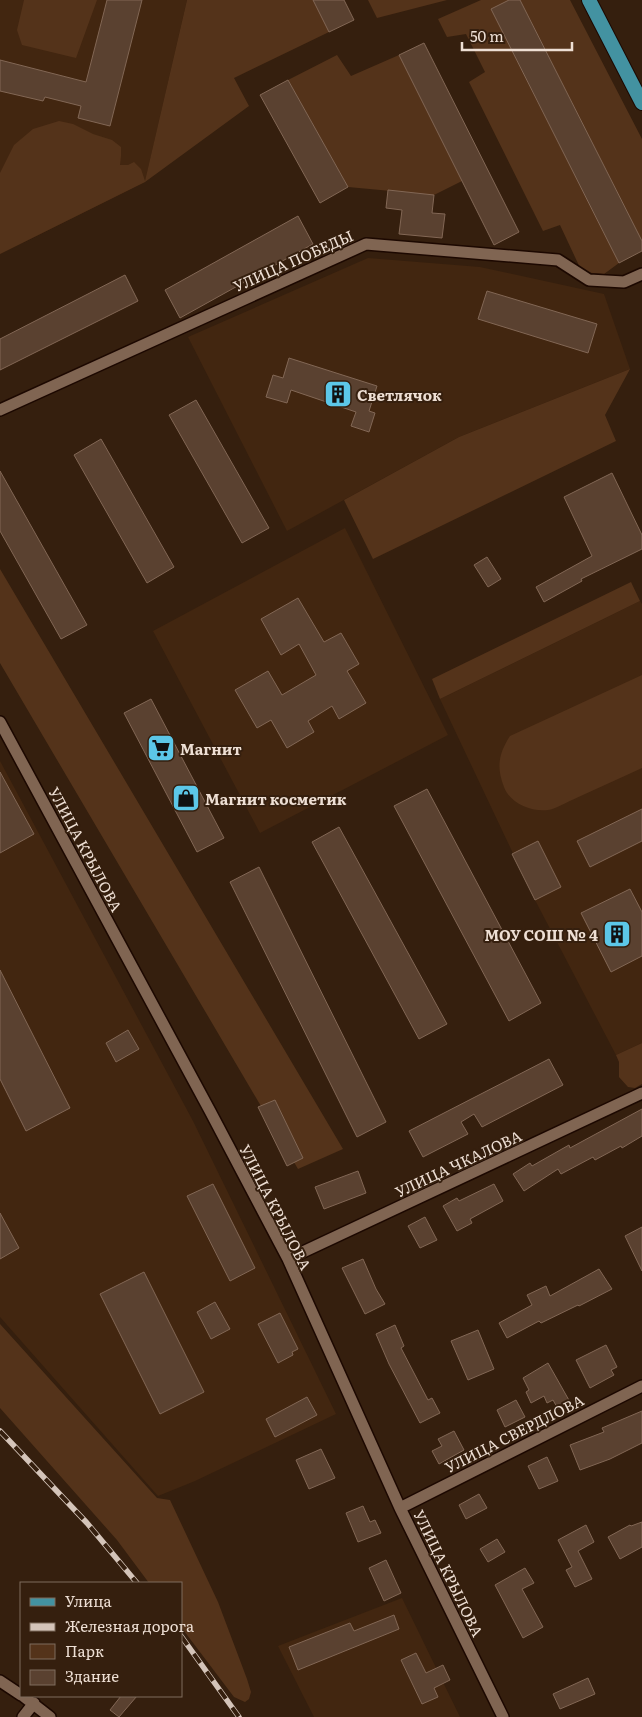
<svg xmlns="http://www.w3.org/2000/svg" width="642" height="1717" viewBox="0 0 642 1717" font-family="Literata,serif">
<rect width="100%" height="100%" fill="#351f0e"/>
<!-- built -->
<path fill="#422610" d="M 0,0 L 187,0 L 145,182 L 0,254 Z
M 368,258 L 480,267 L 604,294 L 630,369 L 459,437 L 287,531 L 188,337 Z
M 345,528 L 448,735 L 260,833 L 153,631 Z
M 640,601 L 642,604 L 642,1043 L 616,1055 L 535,900 L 440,699 Z
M 0,761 L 193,1121 L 336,1414 L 195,1481 L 158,1496 L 0,1317 Z
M 402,1598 L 460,1717 L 314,1717 L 278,1646 Z"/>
<!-- green -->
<path fill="#54331a" d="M 24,0 L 97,0 L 76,58 L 22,45 L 17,30 Z
M 187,0 L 313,0 L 329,32 L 234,78 L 249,106 L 145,182 L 0,254 L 0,173 L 14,145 L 33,129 L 59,121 L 73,124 L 93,134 L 112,140 L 121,147 L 121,156 L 120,165 L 128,165 L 134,162 L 141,169 L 145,181 Z
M 368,0 L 447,0 L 377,18 Z
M 481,0 L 509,0 L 491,9 L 619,263 L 604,274 L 582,272 L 560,225 L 543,231 L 469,82 L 485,72 L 466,34 L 447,37 L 438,19 Z
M 520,0 L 570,0 L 642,139 L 642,241 Z
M 337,55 L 351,76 L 399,55 L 462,181 L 434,195 L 348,187 L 288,80 Z
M 630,369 L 605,415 L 616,441 L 373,559 L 344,500 L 459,437 Z
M 0,569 L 343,1149 L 298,1169 L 0,663 Z
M 631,582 L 640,601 L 440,699 L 432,679 Z
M 642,675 L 642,768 C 619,779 595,789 572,800 C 565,803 555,809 548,810 C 530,812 510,803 504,787 C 496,767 499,753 510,736 Z
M 642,1043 L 642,1084 L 635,1088 L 628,1087 L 619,1077 L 619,1062 L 616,1055 Z
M 0,1324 L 157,1498 L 170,1500 L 218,1602 L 247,1679 L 251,1692 L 249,1699 L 245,1702 L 234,1697 L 181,1627 L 181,1583 L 149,1583 L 117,1540 L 0,1408 Z"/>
<!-- building -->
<path fill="#5a4130" stroke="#826755" d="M 107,0 L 142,0 L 110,126 L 78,118 L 81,106 L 45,97 L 43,101 L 0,91 L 0,60 L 86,82 Z
M 313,0 L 344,0 L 354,20 L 329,32 Z
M 509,0 L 520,0 L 642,241 L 642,251 L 619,263 L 491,9 Z
M 424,43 L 519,232 L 494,245 L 399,55 Z
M 288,80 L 348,187 L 320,203 L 260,95 Z
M 388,190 L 434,195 L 432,213 L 445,214 L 442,238 L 399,234 L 402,210 L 386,208 Z
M 298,216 L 313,244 L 180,318 L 165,290 Z
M 125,275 L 138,301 L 0,370 L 0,339 Z
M 487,291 L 597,324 L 588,353 L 478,319 Z
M 289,358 L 377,386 L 369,411 L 375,413 L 369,432 L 351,426 L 356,412 L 291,390 L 287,403 L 266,397 L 273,375 L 283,378 Z
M 196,400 L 269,528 L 242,543 L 169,415 Z
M 101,439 L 174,567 L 147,583 L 74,455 Z
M 0,471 L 87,625 L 61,639 L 0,531 Z
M 612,473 L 642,535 L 642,549 L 581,579 L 582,581 L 544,602 L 536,587 L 592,556 L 564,497 Z
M 487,557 L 501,579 L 488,587 L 474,565 Z
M 298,598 L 324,642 L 341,633 L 359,664 L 347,671 L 366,703 L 339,719 L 332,706 L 308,721 L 314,732 L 287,748 L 271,720 L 257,728 L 235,690 L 268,671 L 282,695 L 316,675 L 299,644 L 281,655 L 261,619 Z
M 151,699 L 224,838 L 197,852 L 124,713 Z
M 0,772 L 34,834 L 0,853 Z
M 427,789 L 541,1003 L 509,1021 L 394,806 Z
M 642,809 L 642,841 L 590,867 L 577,841 Z
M 339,827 L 447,1024 L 419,1039 L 312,842 Z
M 538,841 L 561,887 L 535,900 L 512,854 Z
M 259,867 L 386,1122 L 357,1137 L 230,882 Z
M 630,889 L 642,912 L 642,956 L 611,972 L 581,913 Z
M 0,970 L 70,1108 L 26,1131 L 0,1079 Z
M 128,1030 L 139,1049 L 116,1062 L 106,1043 Z
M 549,1059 L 563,1085 L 482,1127 L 474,1114 L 461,1122 L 468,1134 L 423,1157 L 409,1131 Z
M 275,1100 L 303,1158 L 287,1166 L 258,1107 Z
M 642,1109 L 642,1136 L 622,1148 L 621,1146 L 595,1160 L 593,1157 L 561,1174 L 558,1169 L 524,1191 L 513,1174 L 530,1163 L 532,1166 L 569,1145 L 570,1148 Z
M 358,1171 L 366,1193 L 324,1209 L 315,1187 Z
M 213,1184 L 255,1268 L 230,1281 L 187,1196 Z
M 494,1184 L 503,1201 L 470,1219 L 472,1223 L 457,1231 L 443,1206 L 457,1198 L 459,1201 Z
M 0,1213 L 19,1248 L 0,1259 Z
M 425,1217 L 437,1240 L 420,1248 L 408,1226 Z
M 642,1227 L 642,1271 L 625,1236 Z
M 363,1259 L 376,1289 L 385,1304 L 365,1314 L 342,1268 Z
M 599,1269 L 612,1289 L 579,1306 L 578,1305 L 541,1323 L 539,1321 L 507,1338 L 499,1323 L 532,1305 L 527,1295 L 546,1286 L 550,1296 Z
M 144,1272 L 204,1392 L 160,1414 L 100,1294 Z
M 215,1302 L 230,1329 L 211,1339 L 197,1312 Z
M 280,1313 L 298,1349 L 292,1352 L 293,1355 L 278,1363 L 258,1324 Z
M 395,1325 L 404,1346 L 401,1348 L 428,1400 L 432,1398 L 440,1413 L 420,1423 L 389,1364 L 376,1334 Z
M 478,1330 L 494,1369 L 468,1380 L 451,1341 Z
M 606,1345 L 617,1367 L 611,1370 L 614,1375 L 590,1388 L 576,1360 Z
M 548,1363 L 570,1402 L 558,1409 L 553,1400 L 547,1403 L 544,1396 L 531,1403 L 526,1392 L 529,1390 L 523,1378 Z
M 307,1397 L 317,1415 L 275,1437 L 266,1419 Z
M 516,1400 L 525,1417 L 505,1427 L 497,1410 Z
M 642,1411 L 642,1443 L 610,1459 L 580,1470 L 570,1445 L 604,1432 L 602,1428 Z
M 454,1431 L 464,1450 L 439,1464 L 432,1451 L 442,1446 L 438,1439 Z
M 321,1449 L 335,1478 L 309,1489 L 296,1460 Z
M 547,1457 L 558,1481 L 539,1489 L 528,1466 Z
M 479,1494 L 487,1508 L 466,1519 L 459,1505 Z
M 363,1506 L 370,1522 L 375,1520 L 381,1533 L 358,1542 L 346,1513 Z
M 642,1522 L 642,1547 L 620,1559 L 608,1537 L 630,1525 L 631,1526 Z
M 586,1525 L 594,1542 L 578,1551 L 592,1579 L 575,1587 L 566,1570 L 572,1567 L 558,1540 Z
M 497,1539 L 505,1552 L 488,1562 L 480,1549 Z
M 386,1560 L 401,1593 L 384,1601 L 369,1568 Z
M 525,1568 L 534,1583 L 522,1589 L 543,1627 L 523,1638 L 495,1585 Z
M 394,1615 L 399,1629 L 298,1670 L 289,1647 L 350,1623 L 354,1631 Z
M 416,1653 L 426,1673 L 443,1665 L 450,1680 L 434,1688 L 438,1697 L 422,1704 L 401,1660 Z
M 588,1678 L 595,1694 L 560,1709 L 553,1694 Z
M 121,1696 L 137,1696 L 119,1717 L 110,1710 Z"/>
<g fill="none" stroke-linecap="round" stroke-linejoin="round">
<!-- minor casing -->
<g stroke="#1c0800" stroke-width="14">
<path id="minor" d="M 0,410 L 366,244 L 558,260 L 589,280 L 624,282 L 642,274
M 0,722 L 210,1111 L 288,1259 L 400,1508 L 503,1717
M 288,1259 L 642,1093
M 400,1508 L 642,1386
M 0,1681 L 21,1695
M 23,1696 L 50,1717
M 23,1717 L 34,1703"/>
</g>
<!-- primary casing -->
<g stroke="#1c0800" stroke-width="16">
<path id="primary" d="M 589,0 L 642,103"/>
</g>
<!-- minor -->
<use href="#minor" stroke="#806552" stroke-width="11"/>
<!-- primary -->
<use href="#primary" stroke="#4392a1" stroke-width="14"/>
<!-- rail casing -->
<g stroke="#d4c4b9" stroke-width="5.5">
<path id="rail" d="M 0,1431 L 87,1523 L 137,1583
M 181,1636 L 239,1717"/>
</g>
<!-- rail -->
<use href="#rail" stroke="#351f0e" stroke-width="4" stroke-dasharray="11" stroke-linecap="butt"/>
</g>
<!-- icons -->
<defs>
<g id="building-square" transform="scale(1.4375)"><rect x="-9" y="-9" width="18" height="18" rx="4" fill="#5cc7e8" stroke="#351f0e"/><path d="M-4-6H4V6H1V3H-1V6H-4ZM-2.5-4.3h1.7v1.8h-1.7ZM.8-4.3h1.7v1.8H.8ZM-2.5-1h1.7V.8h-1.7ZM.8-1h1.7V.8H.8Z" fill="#111"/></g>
<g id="supermarket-square" transform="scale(1.4375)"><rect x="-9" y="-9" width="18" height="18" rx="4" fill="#5cc7e8" stroke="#351f0e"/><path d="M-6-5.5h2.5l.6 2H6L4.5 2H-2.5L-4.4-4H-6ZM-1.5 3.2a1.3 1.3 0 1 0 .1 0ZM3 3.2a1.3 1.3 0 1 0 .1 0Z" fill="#111"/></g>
<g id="shop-square" transform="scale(1.4375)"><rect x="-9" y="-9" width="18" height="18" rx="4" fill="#5cc7e8" stroke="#351f0e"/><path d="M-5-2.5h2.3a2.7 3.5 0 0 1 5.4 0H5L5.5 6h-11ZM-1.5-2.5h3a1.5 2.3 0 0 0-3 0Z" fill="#111"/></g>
</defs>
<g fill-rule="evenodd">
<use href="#building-square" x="338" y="394"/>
<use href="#supermarket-square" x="161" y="748"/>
<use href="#shop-square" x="186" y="798"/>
<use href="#building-square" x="617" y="934"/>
</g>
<g text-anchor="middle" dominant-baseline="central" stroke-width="4" stroke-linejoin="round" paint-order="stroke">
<!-- street labels -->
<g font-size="15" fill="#eedfd4" stroke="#351f0e">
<text transform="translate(293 260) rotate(-24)">УЛИЦА ПОБЕДЫ</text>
<text transform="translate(86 849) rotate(62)">УЛИЦА КРЫЛОВА</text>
<text transform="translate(458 1163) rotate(-25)">УЛИЦА ЧКАЛОВА</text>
<text transform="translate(276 1207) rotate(63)">УЛИЦА КРЫЛОВА</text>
<text transform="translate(514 1433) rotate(-27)">УЛИЦА СВЕРДЛОВА</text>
<text transform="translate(449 1573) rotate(64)">УЛИЦА КРЫЛОВА</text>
</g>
<!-- poi labels -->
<g font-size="15" font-weight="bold" fill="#eedfd4" stroke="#351f0e" text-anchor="start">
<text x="357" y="394">Светлячок</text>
<text x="180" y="748">Магнит</text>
<text x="205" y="798">Магнит косметик</text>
<text x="598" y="934" text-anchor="end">МОУ СОШ № 4</text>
</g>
</g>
<!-- legend -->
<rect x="20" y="1582" width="162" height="115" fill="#351f0e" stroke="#7f6c5d"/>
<rect x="30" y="1598" width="25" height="8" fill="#4392a1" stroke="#7f6c5d"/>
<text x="65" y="1607" font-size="15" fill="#eedfd4">Улица</text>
<rect x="30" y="1623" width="25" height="8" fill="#d4c4b9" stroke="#7f6c5d"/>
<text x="65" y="1632" font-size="15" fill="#eedfd4">Железная дорога</text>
<rect x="30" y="1644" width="25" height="15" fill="#54331a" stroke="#7f6c5d"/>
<text x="65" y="1657" font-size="15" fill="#eedfd4">Парк</text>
<rect x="30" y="1670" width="25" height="15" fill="#5a4130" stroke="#7f6c5d"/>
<text x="65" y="1682" font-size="15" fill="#eedfd4">Здание</text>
<!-- scale -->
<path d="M462 42v8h110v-8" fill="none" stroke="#eedfd4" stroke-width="2.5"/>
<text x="470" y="42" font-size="15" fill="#eedfd4" stroke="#351f0e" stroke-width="4" paint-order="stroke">50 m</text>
</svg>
